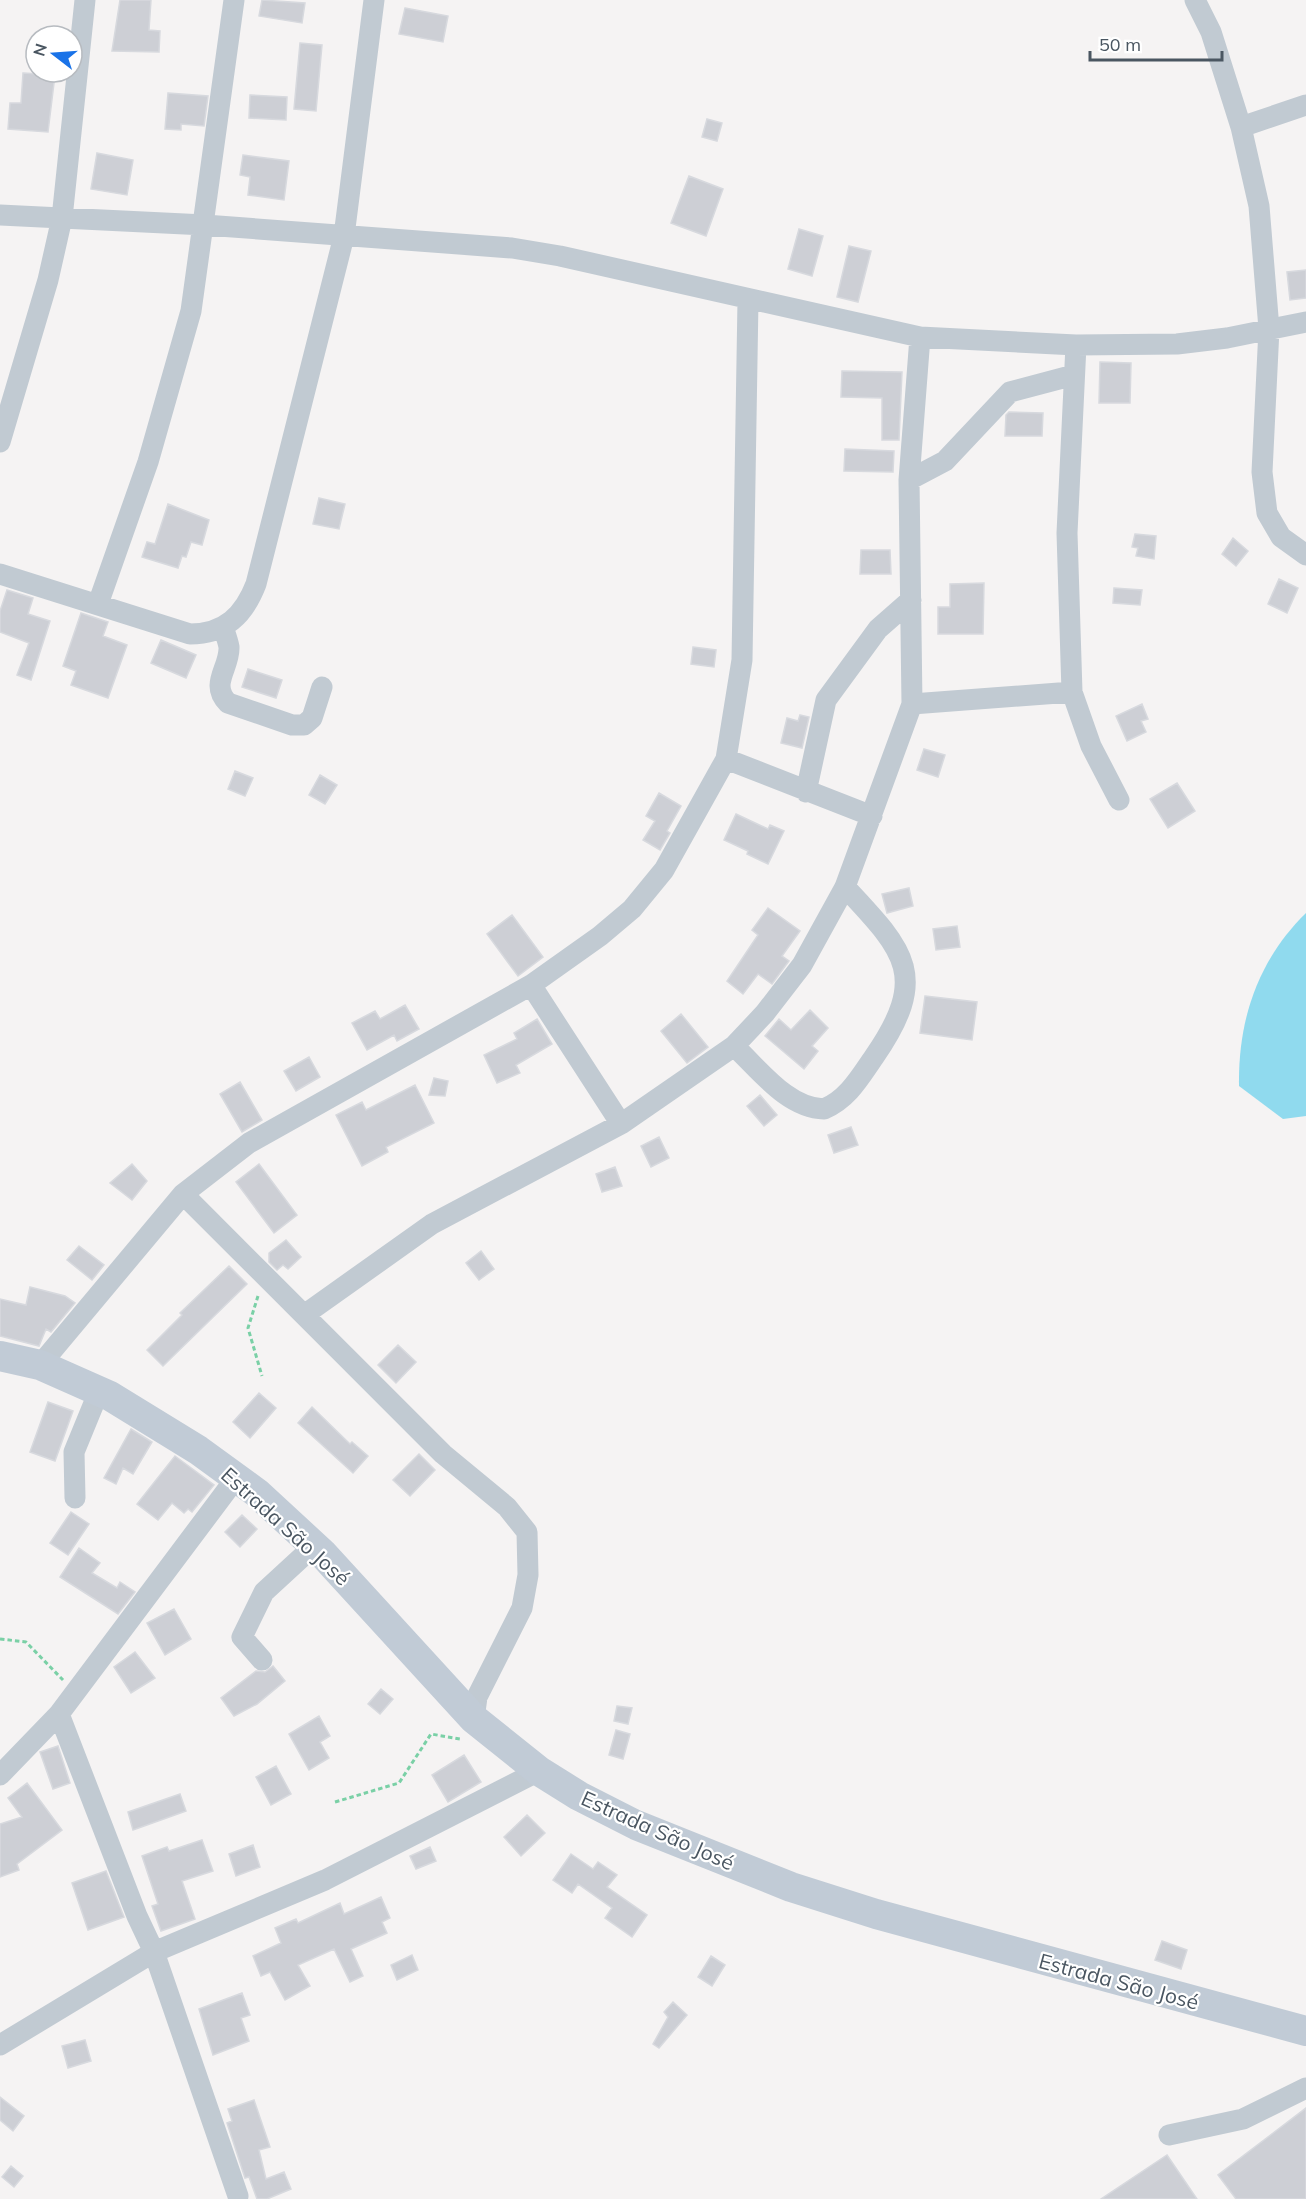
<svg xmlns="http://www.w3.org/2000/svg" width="1306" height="2199" viewBox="0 0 1306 2199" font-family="Mulish,sans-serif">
<rect width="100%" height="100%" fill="#f5f3f3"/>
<!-- water -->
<path fill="#90daee" d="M 1306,913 L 1306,1116 L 1283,1119 L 1239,1086 C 1238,1019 1258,960 1306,913 Z"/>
<!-- building -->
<path fill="#cdcfd5" stroke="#d7d9de" stroke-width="1.5" d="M 120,0 L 151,0 L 149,30 L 160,31 L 159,52 L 112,51 Z
M 262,0 L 305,3 L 302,23 L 259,16 Z
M 405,8 L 448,16 L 443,42 L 399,34 Z
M 300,43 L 322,45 L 316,111 L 294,109 Z
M 23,73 L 55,75 L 48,132 L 8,129 L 10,103 L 21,103 Z
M 168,93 L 208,96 L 204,126 L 181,124 L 181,130 L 165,129 Z
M 250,95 L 287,97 L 286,120 L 249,118 Z
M 707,119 L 722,123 L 717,141 L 702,137 Z
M 97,153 L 133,160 L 127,195 L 91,189 Z
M 243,155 L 289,161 L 284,200 L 248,195 L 250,177 L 240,175 Z
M 689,176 L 723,189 L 706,236 L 671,223 Z
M 799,229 L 823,236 L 812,276 L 788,269 Z
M 849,246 L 871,251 L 858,302 L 837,297 Z
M 1306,270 L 1306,298 L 1290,300 L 1287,272 Z
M 1100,362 L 1131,363 L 1130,403 L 1099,403 Z
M 842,371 L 902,372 L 899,440 L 882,440 L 882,398 L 841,397 Z
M 1009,412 L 1043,413 L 1042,436 L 1005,436 L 1006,415 Z
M 845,449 L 894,451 L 893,472 L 844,471 Z
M 319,498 L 345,504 L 339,529 L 313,524 Z
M 168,504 L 209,520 L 202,545 L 191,542 L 186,557 L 182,556 L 178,568 L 142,557 L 147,542 L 155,544 Z
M 1135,534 L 1156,536 L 1154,559 L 1136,556 L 1138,548 L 1132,547 Z
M 1233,538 L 1248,551 L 1236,566 L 1222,554 Z
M 861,550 L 890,550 L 891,574 L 860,574 Z
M 1279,579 L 1298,588 L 1287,613 L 1268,604 Z
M 984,583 L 983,634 L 938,634 L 938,607 L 950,607 L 950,584 Z
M 1114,588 L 1142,590 L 1140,605 L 1113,603 Z
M 7,590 L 33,598 L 28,614 L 50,621 L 31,680 L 17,675 L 29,643 L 0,632 L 0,611 Z
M 81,613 L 108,622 L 103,636 L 127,645 L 108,698 L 71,685 L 76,671 L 63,666 Z
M 161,640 L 196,655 L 186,678 L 151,663 Z
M 693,647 L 716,650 L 714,667 L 691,664 Z
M 248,669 L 282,680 L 276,698 L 242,687 Z
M 1142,704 L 1148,719 L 1141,721 L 1146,732 L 1127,741 L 1116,716 Z
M 800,715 L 809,717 L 802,748 L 781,743 L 787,718 L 798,721 Z
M 924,749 L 945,755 L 938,777 L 917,770 Z
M 235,771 L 253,778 L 245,796 L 228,789 Z
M 320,775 L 337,785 L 325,804 L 309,795 Z
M 1177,783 L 1195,811 L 1168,828 L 1150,799 Z
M 659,793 L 681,806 L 667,831 L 670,833 L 660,850 L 643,840 L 655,821 L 646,816 Z
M 736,814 L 768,829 L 770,825 L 784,831 L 768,864 L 747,854 L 748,851 L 724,840 Z
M 909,888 L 913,906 L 887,913 L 882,894 Z
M 768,908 L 800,931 L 782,956 L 789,961 L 772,984 L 758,974 L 743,994 L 727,981 L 758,935 L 752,930 Z
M 512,915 L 543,957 L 518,976 L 487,934 Z
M 957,926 L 960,947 L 936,950 L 933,929 Z
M 925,996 L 977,1002 L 972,1040 L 920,1033 Z
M 405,1005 L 419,1029 L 397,1041 L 394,1035 L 367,1050 L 352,1023 L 375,1011 L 380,1019 Z
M 810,1010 L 828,1028 L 812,1046 L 818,1051 L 804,1069 L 765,1036 L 779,1019 L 791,1030 Z
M 681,1014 L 708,1047 L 687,1063 L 661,1031 Z
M 537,1019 L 552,1044 L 516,1065 L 520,1073 L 497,1083 L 484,1055 L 517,1039 L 514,1033 Z
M 309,1057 L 320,1077 L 296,1091 L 284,1071 Z
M 434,1078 L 448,1081 L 445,1096 L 429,1095 Z
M 240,1082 L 262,1120 L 242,1132 L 220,1094 Z
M 415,1085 L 434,1123 L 386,1147 L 388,1152 L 362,1166 L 336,1115 L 362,1102 L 366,1110 Z
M 760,1095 L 777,1115 L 764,1126 L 747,1106 Z
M 851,1127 L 858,1145 L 834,1153 L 828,1135 Z
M 659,1137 L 669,1158 L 651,1167 L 641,1146 Z
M 132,1164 L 147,1181 L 132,1200 L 110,1183 Z
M 259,1164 L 297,1215 L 274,1233 L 236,1182 Z
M 615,1167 L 622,1186 L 602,1192 L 596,1174 Z
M 286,1240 L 301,1257 L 288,1269 L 283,1265 L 277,1270 L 269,1262 L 269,1253 Z
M 79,1246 L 104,1265 L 92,1280 L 67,1260 Z
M 481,1251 L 494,1269 L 479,1280 L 466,1263 Z
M 229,1266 L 247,1284 L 163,1366 L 147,1350 L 182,1315 L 180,1313 Z
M 30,1287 L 65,1296 L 75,1303 L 51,1332 L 46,1329 L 39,1346 L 0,1336 L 0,1299 L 26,1305 Z
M 398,1345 L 416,1362 L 396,1383 L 378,1365 Z
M 259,1393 L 276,1408 L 250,1438 L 233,1422 Z
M 48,1402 L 73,1411 L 55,1461 L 30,1452 Z
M 312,1407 L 350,1444 L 352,1442 L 368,1456 L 353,1473 L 298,1423 Z
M 131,1429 L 152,1442 L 133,1474 L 123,1468 L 116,1484 L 104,1478 Z
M 419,1454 L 435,1470 L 410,1496 L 393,1480 Z
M 175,1456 L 214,1485 L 192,1512 L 188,1509 L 184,1513 L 172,1503 L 158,1520 L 137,1504 Z
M 71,1512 L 89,1524 L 68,1555 L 50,1543 Z
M 242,1515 L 257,1529 L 240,1547 L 225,1532 Z
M 79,1548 L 100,1563 L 92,1573 L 117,1588 L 120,1582 L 135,1592 L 118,1614 L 60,1577 Z
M 174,1609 L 191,1639 L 165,1655 L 147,1623 Z
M 135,1652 L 155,1678 L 131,1693 L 114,1667 Z
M 273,1666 L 285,1681 L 257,1704 L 234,1716 L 221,1698 L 256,1671 L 265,1672 Z
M 381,1689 L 393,1699 L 380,1714 L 368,1704 Z
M 617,1706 L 632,1708 L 628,1724 L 614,1721 Z
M 319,1716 L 330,1736 L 320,1742 L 329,1758 L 309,1770 L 289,1734 Z
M 616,1730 L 630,1734 L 623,1759 L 609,1755 Z
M 58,1746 L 70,1783 L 53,1789 L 40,1752 Z
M 464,1755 L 481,1782 L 448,1802 L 432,1775 Z
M 276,1766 L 291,1794 L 271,1805 L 256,1777 Z
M 27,1783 L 62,1830 L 17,1864 L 19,1870 L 0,1877 L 0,1824 L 22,1817 L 8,1798 Z
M 180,1794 L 186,1811 L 133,1830 L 128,1812 Z
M 527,1815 L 545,1833 L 521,1856 L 504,1837 Z
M 202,1840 L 213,1871 L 182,1881 L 195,1919 L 161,1931 L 152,1906 L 158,1904 L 142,1856 L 167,1847 L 169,1851 Z
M 253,1845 L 260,1867 L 236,1876 L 229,1854 Z
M 430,1847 L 436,1861 L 416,1869 L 410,1856 Z
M 571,1854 L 593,1869 L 598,1862 L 617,1875 L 607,1887 L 647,1915 L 632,1937 L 605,1918 L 612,1908 L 578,1884 L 572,1893 L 553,1880 Z
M 106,1871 L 124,1917 L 88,1930 L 72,1883 Z
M 381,1897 L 390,1918 L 382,1922 L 387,1933 L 351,1949 L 363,1976 L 350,1982 L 334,1949 L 298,1965 L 310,1986 L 285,2000 L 270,1972 L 261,1976 L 253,1956 L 281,1943 L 275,1928 L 296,1919 L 298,1923 L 340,1903 L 344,1914 Z
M 1162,1941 L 1187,1950 L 1181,1969 L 1155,1960 Z
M 412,1955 L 418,1970 L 397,1980 L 391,1965 Z
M 711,1956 L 725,1965 L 712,1986 L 698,1977 Z
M 242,1993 L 250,2015 L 241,2018 L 249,2041 L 213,2055 L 199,2009 Z
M 673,2002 L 687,2015 L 659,2048 L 653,2044 L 668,2017 L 664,2012 Z
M 85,2040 L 91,2061 L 68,2068 L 62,2046 Z
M 0,2097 L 24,2116 L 13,2131 L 0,2120 Z
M 254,2100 L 270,2147 L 259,2150 L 266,2179 L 284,2172 L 291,2189 L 267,2199 L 257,2199 L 249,2177 L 245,2178 L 227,2123 L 232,2121 L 228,2109 Z
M 1306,2108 L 1306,2199 L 1236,2199 L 1218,2175 Z
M 1167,2155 L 1197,2199 L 1101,2199 Z
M 11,2166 L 23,2176 L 14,2187 L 2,2177 Z"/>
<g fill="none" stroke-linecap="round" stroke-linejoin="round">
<!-- path -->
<path stroke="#7ad0a6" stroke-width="3" stroke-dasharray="4.5 3" stroke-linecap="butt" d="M 258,1296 L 248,1328 L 262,1376
M 0,1639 L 26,1642 L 63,1680
M 335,1802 L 399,1783 L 431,1734 L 460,1739"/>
<!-- street -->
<path stroke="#c1cad2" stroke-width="21" d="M 1195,0 L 1211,32 L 1241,127 L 1259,206 L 1269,329 L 1262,472 L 1267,513 L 1281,537 L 1306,555
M 1241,127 L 1306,105
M 0,215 L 205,225 L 512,248 L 560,256 L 920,337 L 1076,345 L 1177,344 L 1227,338 L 1306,322
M 1076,345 L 1067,533 L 1072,692 L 1091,746 L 1119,800
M 0,442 L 48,280 L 62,218 L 85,0
M 909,480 L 945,461 L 1010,392 L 1074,375
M 0,574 L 190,634 C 225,634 244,615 256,584 L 344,236 L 374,0
M 98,604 L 148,462 L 191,311 L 234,0
M 223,627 C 225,633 228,641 229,647 C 230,668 209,684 228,703 L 292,725 L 304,725 L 312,718 L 322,687
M 912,704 L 1072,692
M 726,759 L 872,816
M 806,792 L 826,700 L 878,629 L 911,600
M 531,985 L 621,1124
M 734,1046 C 759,1069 787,1108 824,1109 C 848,1099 860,1077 874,1057 C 930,976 905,951 845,887
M 183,1194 L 443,1454 L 507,1507 L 527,1532 L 528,1575 L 522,1608 L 477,1697 L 474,1719
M 304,1315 L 432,1224 L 621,1124 L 734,1046 L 765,1013 L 802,965 L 845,887 L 912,704 L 909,480 L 920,337
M 40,1365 L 183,1194 L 249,1143 L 531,985 L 600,936 L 632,909 L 664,870 L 726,759 L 742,660 L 748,300
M 75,1498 L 74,1452 L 99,1391
M 262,1660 L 242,1637 L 264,1592 L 314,1546
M 59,1714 L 137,1916 L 154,1952 L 238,2196
M 0,1775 L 59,1714 L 236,1478
M 0,2045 L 154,1952 L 325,1880 L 539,1771
M 1169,2135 L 1243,2119 L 1306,2088"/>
<!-- secondary -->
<path stroke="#c1cbd6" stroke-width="30" d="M 0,1356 L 40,1365 L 110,1396 L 198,1450 L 257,1493 L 322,1553 L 474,1719 L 539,1771 L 579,1796 L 636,1825 L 791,1887 L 876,1914 L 1306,2031"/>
</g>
<g text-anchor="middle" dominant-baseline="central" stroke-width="4.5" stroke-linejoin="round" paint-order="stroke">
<!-- street labels -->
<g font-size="21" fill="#4a5661" stroke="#fff">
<text transform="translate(286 1526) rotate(42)">Estrada São José</text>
<text transform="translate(658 1830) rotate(24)">Estrada São José</text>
<text transform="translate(1119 1981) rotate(15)">Estrada São José</text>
</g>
</g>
<!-- north arrow -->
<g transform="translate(54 54) rotate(287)"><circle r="28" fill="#ffffff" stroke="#b7bbc0" stroke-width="1.5"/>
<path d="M0-4.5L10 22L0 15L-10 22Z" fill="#1a73e8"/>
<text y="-9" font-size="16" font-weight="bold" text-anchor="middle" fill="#4a5661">N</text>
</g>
<!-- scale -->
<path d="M1090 51v9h132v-9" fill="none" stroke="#4a5661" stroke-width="3"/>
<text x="1099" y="51" font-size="18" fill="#4a5661" stroke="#ffffff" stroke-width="4.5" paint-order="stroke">50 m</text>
</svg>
